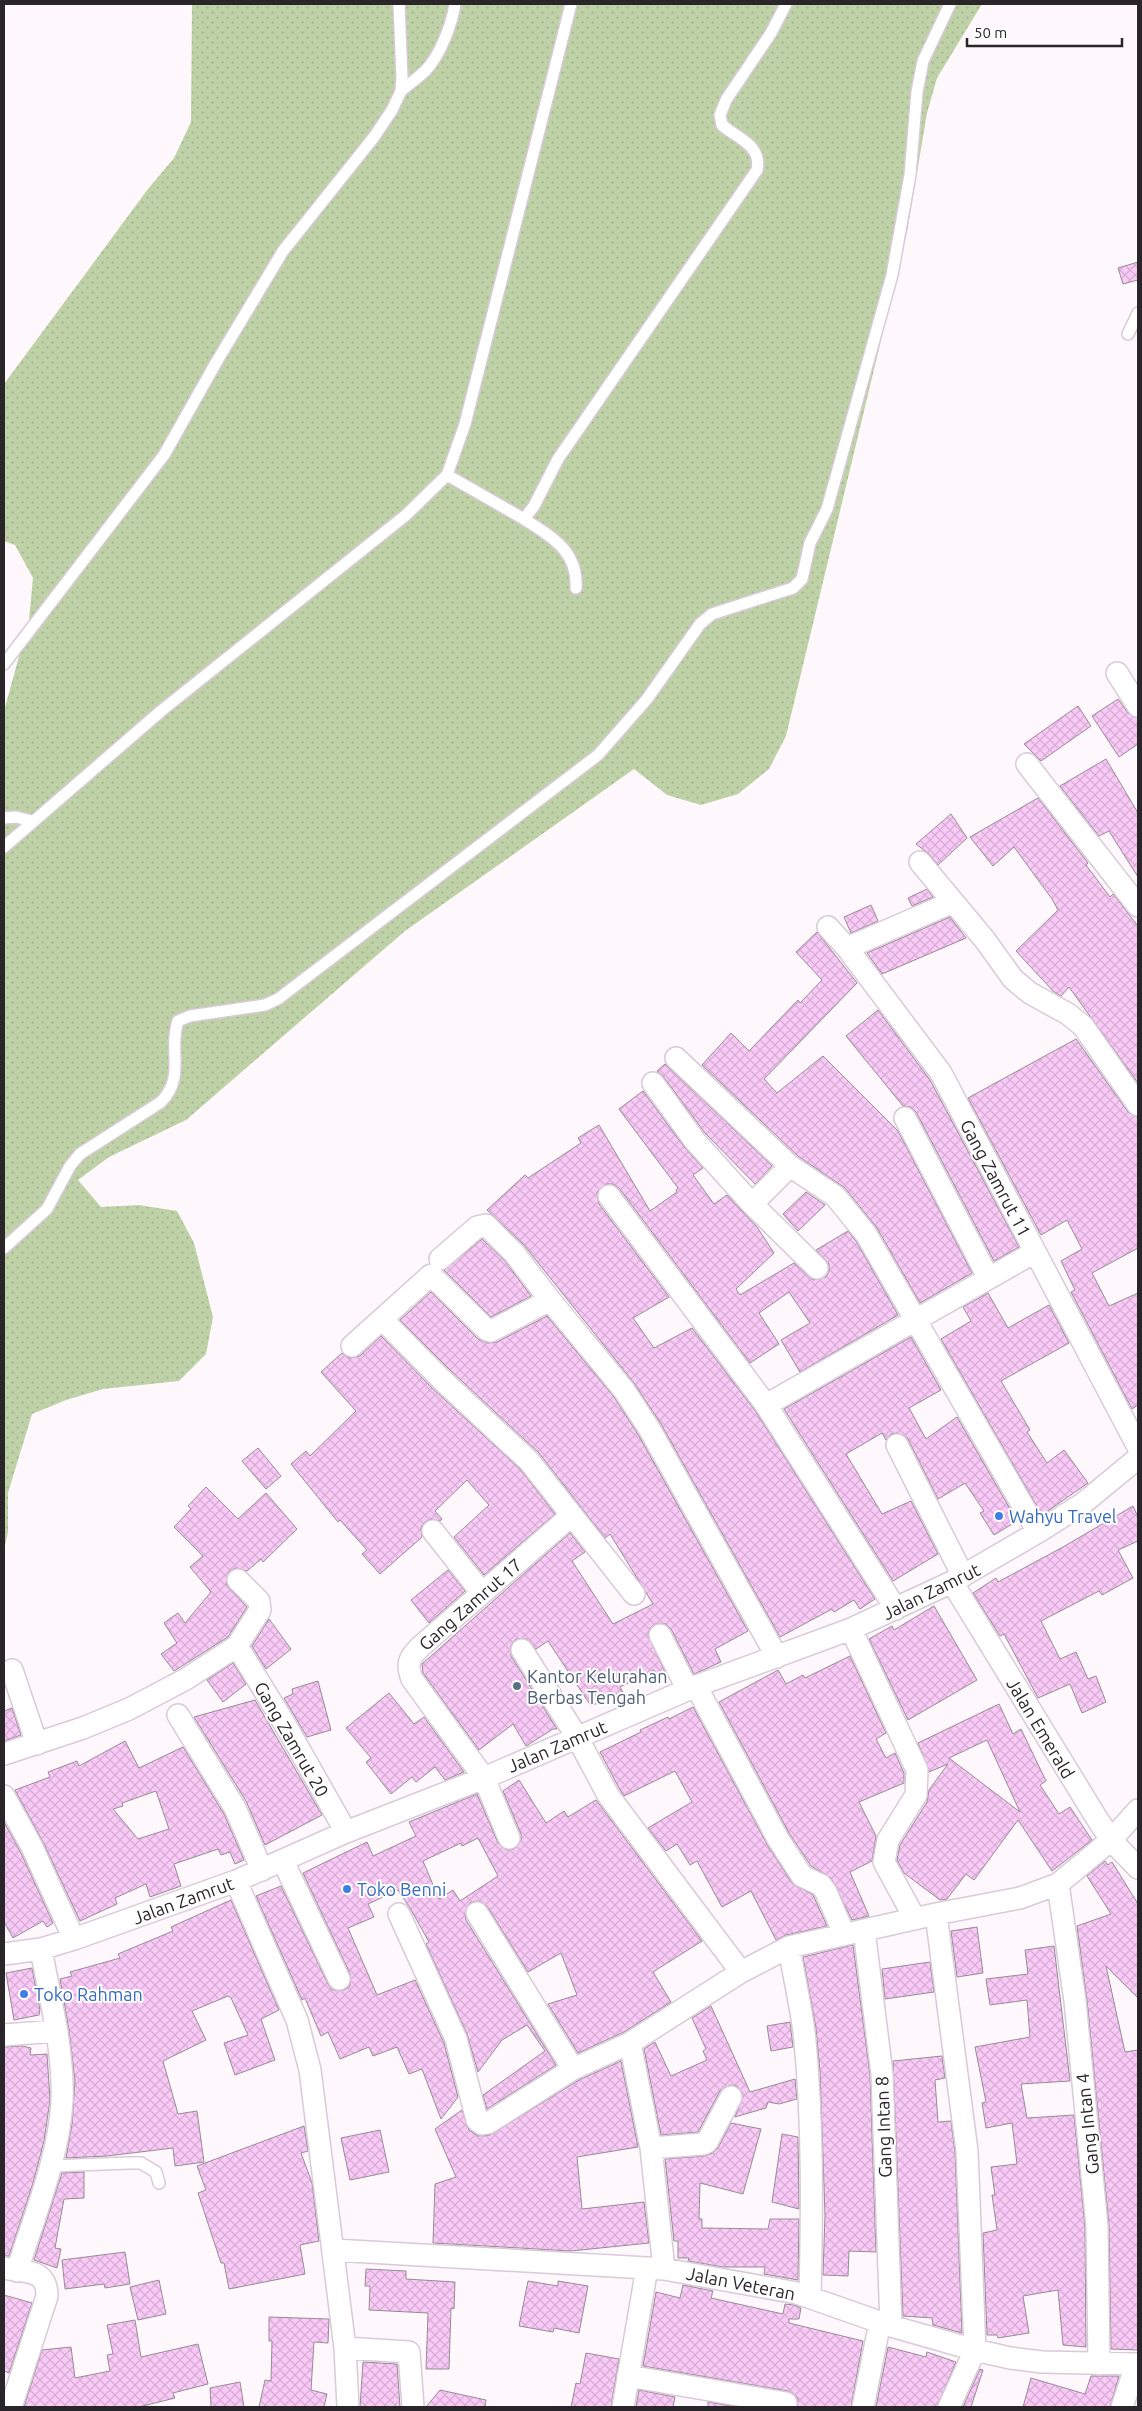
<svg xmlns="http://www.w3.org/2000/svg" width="1142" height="2411" viewBox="0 0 1142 2411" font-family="Ubuntu,sans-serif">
<defs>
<pattern id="grass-dots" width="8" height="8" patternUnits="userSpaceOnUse" patternTransform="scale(1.25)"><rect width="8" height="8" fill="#bfd1a7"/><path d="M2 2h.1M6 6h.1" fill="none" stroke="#a4b390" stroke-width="1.8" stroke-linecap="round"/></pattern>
<pattern id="building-cross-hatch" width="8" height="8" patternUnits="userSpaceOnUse" patternTransform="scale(1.25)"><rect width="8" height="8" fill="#facaf7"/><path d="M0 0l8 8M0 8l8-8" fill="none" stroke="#d6add4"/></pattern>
</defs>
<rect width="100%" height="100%" fill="#fef8fd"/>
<!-- grass -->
<path fill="url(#grass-dots)" d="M 192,4 L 982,4 L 937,78 L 927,113 L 907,232 L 786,736 L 769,769 L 738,794 L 701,805 L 667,795 L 634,769 L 405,931 L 186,1120 L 109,1157 L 78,1180 L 101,1207 L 139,1205 L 177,1211 L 194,1243 L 213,1317 L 206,1354 L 179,1381 L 103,1389 L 66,1400 L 32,1414 L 8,1493 L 8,1532 L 4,1550 L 4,711 L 29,620 L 33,578 L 15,545 L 4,541 L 4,384 L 148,189 L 174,158 L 191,122 Z"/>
<!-- building -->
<path fill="url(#building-cross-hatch)" stroke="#988a96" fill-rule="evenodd" d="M 1138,262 L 1138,280 L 1123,284 L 1118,268 Z
M 1118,699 L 1128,713 L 1138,718 L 1138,744 L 1119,757 L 1092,716 Z
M 1078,706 L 1091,726 L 1041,761 L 1024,744 Z
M 1106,759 L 1138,813 L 1138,877 L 1109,831 L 1099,836 L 1060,786 Z
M 1038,798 L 1088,863 L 1086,865 L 1110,897 L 1113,894 L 1138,926 L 1138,1083 L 1069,987 L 1061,996 L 1053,991 L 1016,951 L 1058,910 L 1052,899 L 1014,847 L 993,866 L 970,837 Z
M 951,814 L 967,838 L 938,865 L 929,854 L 916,844 Z
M 927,889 L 933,897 L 912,906 L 908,898 Z
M 871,905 L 878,921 L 851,933 L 844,917 Z
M 950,917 L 966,938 L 882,974 L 867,953 Z
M 817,932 L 857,983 L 764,1079 L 777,1093 L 823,1056 L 898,1131 L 972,1273 L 920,1303 L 877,1228 L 845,1188 L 798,1156 L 702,1065 L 731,1033 L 749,1051 L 798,1000 L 800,1003 L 822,980 L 796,952 Z
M 878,1010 L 930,1080 L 1019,1247 L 994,1261 L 916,1112 L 911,1107 L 903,1106 L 846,1036 Z
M 1076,1039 L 1128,1112 L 1138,1117 L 1138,1248 L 1092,1273 L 1109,1306 L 1138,1293 L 1138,1405 L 1132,1409 L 1071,1292 L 1075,1290 L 1061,1261 L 1082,1249 L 1067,1220 L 1041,1235 L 968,1098 Z
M 665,1064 L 772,1166 L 755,1184 L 705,1133 L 663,1076 L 657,1071 Z
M 643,1091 L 685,1148 L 703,1168 L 693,1175 L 714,1204 L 727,1195 L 757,1227 L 774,1253 L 736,1289 L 740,1295 L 794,1263 L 813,1280 L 826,1277 L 829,1271 L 829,1264 L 816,1250 L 848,1231 L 856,1241 L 898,1315 L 800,1372 L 781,1340 L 810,1323 L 789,1292 L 759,1313 L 779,1344 L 750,1363 L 619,1188 L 613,1184 L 607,1184 L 597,1192 L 599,1204 L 669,1297 L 633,1318 L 654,1348 L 692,1328 L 756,1412 L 875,1599 L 860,1609 L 854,1600 L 834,1612 L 832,1609 L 780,1637 L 661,1424 L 634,1383 L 524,1245 L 487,1210 L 525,1175 L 528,1178 L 581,1143 L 578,1138 L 599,1125 L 650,1211 L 677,1192 L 676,1190 L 678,1188 L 619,1109 Z
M 806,1192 L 825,1205 L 798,1231 L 783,1214 Z
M 482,1239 L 505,1261 L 531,1296 L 491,1317 L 444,1270 Z
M 431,1292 L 478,1339 L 488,1343 L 497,1342 L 547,1316 L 614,1397 L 639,1436 L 748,1631 L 715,1649 L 721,1662 L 694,1674 L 671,1629 L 666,1624 L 655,1624 L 650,1628 L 648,1635 L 665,1672 L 657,1676 L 654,1670 L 620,1687 L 623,1692 L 591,1706 L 548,1641 L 536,1649 L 527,1639 L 516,1639 L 511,1645 L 511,1656 L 557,1729 L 553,1729 L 526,1746 L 513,1724 L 479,1750 L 423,1673 L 422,1664 L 570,1533 L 585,1552 L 572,1561 L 613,1624 L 653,1604 L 610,1534 L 605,1538 L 539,1453 L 449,1369 L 400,1320 Z
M 988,1293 L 1008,1328 L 1049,1305 L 1069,1343 L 1001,1381 L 1030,1430 L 1027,1432 L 1047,1463 L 1064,1450 L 1088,1483 L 1042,1515 L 941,1339 L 971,1321 L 963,1307 Z
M 381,1336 L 431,1387 L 520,1469 L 555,1514 L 484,1575 L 454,1537 L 489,1505 L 467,1480 L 435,1511 L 442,1519 L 440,1521 L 431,1519 L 425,1522 L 421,1527 L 422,1537 L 380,1574 L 362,1554 L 367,1550 L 340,1520 L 338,1522 L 291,1464 L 306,1451 L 310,1456 L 356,1411 L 321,1372 L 342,1353 L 349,1358 L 360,1356 Z
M 911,1337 L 941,1390 L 909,1408 L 926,1439 L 957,1417 L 1017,1521 L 994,1535 L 980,1513 L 984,1511 L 965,1483 L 938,1499 L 908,1439 L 897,1433 L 891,1434 L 886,1440 L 882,1433 L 846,1454 L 882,1514 L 911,1501 L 938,1554 L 893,1581 L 784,1409 Z
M 258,1448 L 281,1476 L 266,1489 L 242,1461 Z
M 206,1487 L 238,1519 L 266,1493 L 297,1529 L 263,1562 L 261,1559 L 247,1571 L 235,1568 L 229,1572 L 226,1584 L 247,1607 L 228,1637 L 174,1671 L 161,1654 L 177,1643 L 164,1623 L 178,1613 L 185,1623 L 211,1592 L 190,1567 L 203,1556 L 174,1527 L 191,1509 L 188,1506 Z
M 1133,1506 L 1138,1517 L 1138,1541 L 1118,1550 L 1133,1578 L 1102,1595 L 1099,1591 L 1041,1621 L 1060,1659 L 1076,1652 L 1088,1679 L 1096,1676 L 1106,1702 L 1082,1713 L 1070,1684 L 1038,1698 L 1004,1634 L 1000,1636 L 973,1593 L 996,1578 L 998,1582 L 1063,1547 Z
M 448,1570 L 465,1591 L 429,1623 L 411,1600 Z
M 934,1606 L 977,1680 L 908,1720 L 869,1639 L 892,1626 L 894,1630 Z
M 269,1619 L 291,1649 L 266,1669 L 252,1646 Z
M 850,1656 L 886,1733 L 876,1739 L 886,1758 L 895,1753 L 904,1773 L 904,1783 L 859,1802 L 876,1836 L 872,1861 L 850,1872 L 869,1916 L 852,1920 L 831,1878 L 811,1866 L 789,1833 L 719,1702 L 778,1670 L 786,1684 L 803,1675 L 805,1678 Z
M 233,1663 L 246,1684 L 223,1702 L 207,1680 Z
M 318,1681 L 331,1730 L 307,1737 L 284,1698 L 293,1694 L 292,1689 Z
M 389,1693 L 414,1724 L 424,1717 L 464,1772 L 445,1780 L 435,1767 L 416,1782 L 412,1777 L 391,1794 L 366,1762 L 371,1758 L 346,1728 Z
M 255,1700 L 322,1815 L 265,1845 L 246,1801 L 194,1717 Z
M 999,1704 L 1013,1734 L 1021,1729 L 1046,1781 L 1040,1785 L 1059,1814 L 1070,1807 L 1092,1840 L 1052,1871 L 1018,1820 L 974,1880 L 966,1874 L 947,1899 L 940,1900 L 904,1873 L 897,1860 L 900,1845 L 927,1802 L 929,1790 L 948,1764 L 929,1772 L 918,1743 ZM 987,1740 L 1020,1812 L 949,1758 Z
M 693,1707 L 768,1846 L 792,1883 L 813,1895 L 827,1926 L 786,1935 L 776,1940 L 751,1891 L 722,1907 L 697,1861 L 690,1865 L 677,1844 L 666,1851 L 648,1828 L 692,1802 L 675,1771 L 624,1796 L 619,1788 L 600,1752 L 641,1732 L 640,1730 L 668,1717 L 669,1719 Z
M 12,1708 L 21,1735 L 4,1741 L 4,1711 Z
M 125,1741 L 139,1768 L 183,1747 L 224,1814 L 244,1860 L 235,1864 L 230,1852 L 221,1855 L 218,1849 L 174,1864 L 181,1886 L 150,1897 L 146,1884 L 115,1898 L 117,1904 L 80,1921 L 43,1842 L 15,1790 L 50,1777 L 48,1772 L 77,1761 L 79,1766 ZM 156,1791 L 169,1829 L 138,1839 L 113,1809 L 123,1806 L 122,1803 Z
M 519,1780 L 546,1823 L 564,1811 L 568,1817 L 596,1800 L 702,1941 L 653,1972 L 671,2002 L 624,2032 L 578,2053 L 548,2004 L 577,1995 L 561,1953 L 528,1972 L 487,1906 L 477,1901 L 470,1903 L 465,1913 L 466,1920 L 556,2065 L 487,2109 L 483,2095 L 545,2051 L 527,2025 L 502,2040 L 478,2072 L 467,2034 L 426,1944 L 429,1942 L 410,1908 L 398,1890 L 368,1904 L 374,1917 L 348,1928 L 377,1995 L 415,1980 L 444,2043 L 458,2097 L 441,2119 L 422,2069 L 409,2074 L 397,2047 L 373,2056 L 369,2047 L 340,2059 L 328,2032 L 321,2036 L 305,1998 L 302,2000 L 256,1896 L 281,1886 L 328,1984 L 332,1990 L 344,1990 L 350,1986 L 350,1974 L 303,1873 L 367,1842 L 373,1856 L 416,1836 L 409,1822 L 477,1794 L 498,1843 L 507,1850 L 514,1849 L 521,1840 L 521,1834 L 503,1791 ZM 478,1838 L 498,1876 L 460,1901 L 453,1890 L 439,1899 L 423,1861 L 461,1843 L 462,1846 Z
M 4,1822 L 21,1853 L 53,1923 L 47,1927 L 43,1921 L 13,1938 L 4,1922 Z
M 1105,1861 L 1108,1865 L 1112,1862 L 1138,1904 L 1138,1998 L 1106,1966 L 1125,2052 L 1138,2050 L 1138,2350 L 1111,2349 L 1109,2225 L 1087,2000 L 1077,1926 L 1111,1914 L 1087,1876 Z
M 231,1900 L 279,2010 L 261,2019 L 275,2060 L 235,2075 L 224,2043 L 248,2035 L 231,1998 L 228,1996 L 192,2011 L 206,2040 L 163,2061 L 178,2114 L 197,2111 L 204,2162 L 175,2166 L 173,2148 L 107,2156 L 66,2158 L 72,2124 L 75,2081 L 69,2030 L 60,1979 L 72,1976 L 70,1972 L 120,1958 L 118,1954 L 173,1931 L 171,1927 Z
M 977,1927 L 983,1973 L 957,1977 L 951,1931 Z
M 853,1945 L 870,2075 L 876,2252 L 849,2251 L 848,2276 L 823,2275 L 825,2215 L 820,2072 L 816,2028 L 803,1957 Z
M 1054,1946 L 1070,2081 L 1021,2084 L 1027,2118 L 1074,2115 L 1085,2227 L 1086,2347 L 1063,2345 L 1058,2290 L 1023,2296 L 1029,2333 L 998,2338 L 997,2335 L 987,2335 L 983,2233 L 997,2230 L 992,2195 L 995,2195 L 991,2167 L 1017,2164 L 1012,2123 L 986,2128 L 982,2103 L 986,2102 L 975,2047 L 1030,2037 L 1027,2000 L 990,2005 L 986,1979 L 1028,1974 L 1025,1950 Z
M 930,1962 L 934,1992 L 885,1999 L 882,1969 Z
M 32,1968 L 40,2010 L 39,2015 L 14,2020 L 6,1973 Z
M 711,2006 L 750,2092 L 795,2079 L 797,2099 L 779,2104 L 768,2102 L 766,2108 L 735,2117 L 743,2096 L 737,2086 L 730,2085 L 720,2091 L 698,2132 L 661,2135 L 644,2049 L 655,2042 L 671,2076 L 707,2060 L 703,2051 L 706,2049 L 692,2018 Z
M 790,2022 L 793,2047 L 771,2051 L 767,2026 Z
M 22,2046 L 31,2048 L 30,2055 L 47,2054 L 50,2100 L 44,2141 L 33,2183 L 9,2256 L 4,2256 L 4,2047 Z
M 942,2056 L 945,2078 L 935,2080 L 938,2122 L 951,2121 L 955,2152 L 962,2333 L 933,2325 L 932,2318 L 903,2316 L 893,2061 Z
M 621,2061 L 638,2147 L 577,2157 L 582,2209 L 644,2202 L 649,2243 L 571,2251 L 433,2243 L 435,2184 L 456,2177 L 435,2129 L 462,2110 L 469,2130 L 478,2136 L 490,2135 L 579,2080 Z
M 731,2123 L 761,2129 L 743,2194 L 700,2183 L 699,2219 L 702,2219 L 702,2228 L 768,2229 L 770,2219 L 799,2219 L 798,2280 L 764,2274 L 765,2267 L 723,2267 L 688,2261 L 689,2258 L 678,2258 L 678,2241 L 674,2241 L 665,2159 L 704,2156 L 713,2153 L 718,2148 Z
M 304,2126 L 308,2151 L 301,2153 L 312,2183 L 319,2241 L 300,2245 L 305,2274 L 229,2289 L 224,2263 L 221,2263 L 198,2193 L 206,2190 L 197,2166 Z
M 380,2130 L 389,2172 L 350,2180 L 341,2138 Z
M 782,2134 L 798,2137 L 799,2209 L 772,2202 Z
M 84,2172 L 84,2198 L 64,2199 L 55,2248 L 61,2249 L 57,2268 L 34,2260 L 62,2173 Z
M 125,2252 L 130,2284 L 105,2288 L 104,2284 L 65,2289 L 62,2260 Z
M 366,2269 L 406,2271 L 406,2279 L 455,2282 L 454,2309 L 451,2308 L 449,2369 L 426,2369 L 428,2313 L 369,2310 L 370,2286 L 365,2286 Z
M 159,2280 L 166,2314 L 138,2320 L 130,2287 Z
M 528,2281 L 558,2286 L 558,2281 L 588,2286 L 579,2333 L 554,2328 L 553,2332 L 519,2326 Z
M 683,2285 L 713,2291 L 711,2298 L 783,2314 L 785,2304 L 794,2305 L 801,2308 L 799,2319 L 789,2319 L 789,2323 L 863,2341 L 851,2407 L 797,2407 L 798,2398 L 788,2391 L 643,2366 L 656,2292 L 680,2298 Z
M 4,2295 L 32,2303 L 9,2373 L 4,2371 Z
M 269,2317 L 329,2319 L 328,2343 L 314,2342 L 311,2390 L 327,2394 L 324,2407 L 259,2407 L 265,2380 L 271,2381 L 272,2341 L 269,2341 Z
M 135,2320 L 141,2357 L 198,2344 L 208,2384 L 173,2393 L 175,2398 L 139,2407 L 24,2407 L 42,2350 L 71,2347 L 75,2378 L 110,2371 L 107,2355 L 113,2354 L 107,2325 Z
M 888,2347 L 926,2357 L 927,2352 L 956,2362 L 937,2407 L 876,2407 Z
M 586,2353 L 619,2359 L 611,2407 L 571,2407 L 576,2383 L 580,2384 Z
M 363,2362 L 397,2364 L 400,2407 L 360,2407 Z
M 980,2369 L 983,2370 L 971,2407 L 963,2407 Z
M 1091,2376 L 1119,2376 L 1110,2407 L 1023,2407 L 1031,2378 L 1085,2394 Z
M 240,2382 L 244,2407 L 211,2407 L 210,2388 Z
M 440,2390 L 486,2400 L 485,2407 L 426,2407 Z
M 639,2390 L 675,2397 L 673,2407 L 636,2407 Z
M 708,2402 L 737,2407 L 708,2407 Z"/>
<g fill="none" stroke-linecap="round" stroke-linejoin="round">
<!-- lane casing -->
<g stroke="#d9cad8" stroke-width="14">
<path id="lane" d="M 401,91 C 409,84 418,78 425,71 C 440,56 452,24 455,4
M 1128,334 L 1138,313
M 447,475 L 465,424 L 571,4
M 524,519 C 552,537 578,551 576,588
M 4,664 L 164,455 L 217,361 L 283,251 L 374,137 L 392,110 L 401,91 L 402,78 L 399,4
M 4,818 L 16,817 L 32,821
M 4,847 L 161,711 L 406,515 L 447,475 L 524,519 L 534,506 L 558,459 L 757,170 C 762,145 738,139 722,125 L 720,115 L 726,100 L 771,33 L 786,4
M 4,1248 L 47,1209 L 70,1166 L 80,1154 L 161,1102 C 186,1076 168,1051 178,1021 L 190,1016 L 265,1005 L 278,999 L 598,755 L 647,699 L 700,624 L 712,614 L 793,588 L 802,579 L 810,543 L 827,509 L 892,275 L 910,175 L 917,92 L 923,61 L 950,4
M 50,2166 L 130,2163 L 141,2163 L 156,2172 L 159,2183"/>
</g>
<!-- street casing -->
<g stroke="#d9cad8" stroke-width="24">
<path id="street" d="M 1117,673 L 1138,706
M 1027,764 L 1138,906
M 920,862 L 985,940 L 1013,979 L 1030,993 L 1068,1014 L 1083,1026 L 1138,1105
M 828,927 L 847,948 L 941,1073 L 1138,1447
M 847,948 L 953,902
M 676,1058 L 790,1166 L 835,1196 L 866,1234 L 1038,1532
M 653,1083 L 695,1141 L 752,1204
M 905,1118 L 988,1277
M 790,1166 L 752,1204 L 817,1268
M 609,1196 L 766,1405 L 896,1609
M 440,1259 L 477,1227 L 486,1225 L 514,1253 L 550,1300
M 382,1319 L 440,1378 L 529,1461 L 634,1594
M 352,1346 L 431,1275 L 487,1330 L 491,1331 L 550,1300 L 624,1390 L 650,1430 L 777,1657
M 766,1405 L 1035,1252
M 897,1445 L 963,1576
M 433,1531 L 482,1593
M 952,1582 L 1096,1817 L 1111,1840 L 1138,1868
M 851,1629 L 917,1770 L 916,1795 L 888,1840 L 884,1862 L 915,1919
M 660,1635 L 688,1690
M 237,1646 L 286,1726 L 346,1832
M 522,1650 L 577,1737 L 608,1795 L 741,1972
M 12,1670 L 37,1744
M 696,1686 L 778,1839 L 802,1876 L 821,1885 L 826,1892 L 844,1934
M 178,1715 L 235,1808 L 262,1870
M 4,1754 L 83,1728 L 129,1709 L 186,1679 L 237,1646 L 260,1610 L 259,1601 L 238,1580
M 4,1796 L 32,1847 L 74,1939
M 509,1838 L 484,1778 L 412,1679 C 406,1664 409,1658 420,1647 L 572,1515
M 283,1861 L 339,1979
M 236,1881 L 297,2020 L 310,2070 L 345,2348 L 348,2407
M 1058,1884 L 1075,2001 L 1097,2226 L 1099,2364
M 477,1913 L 573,2069
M 399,1914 L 456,2039 L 477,2120 L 482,2124 L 488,2123 L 573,2069 L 630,2043 L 741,1972 L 789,1947 L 936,1914
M 864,1930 L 882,2074 L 891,2326
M 789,1947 C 794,1978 802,2010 805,2041 C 813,2126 812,2211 810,2297
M 4,1954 L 41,1949 L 74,1939 L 236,1881 L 346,1832 L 484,1778 L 696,1686 L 851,1629 L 952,1582 L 1038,1532 L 1081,1505 L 1138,1458
M 4,2035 L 57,2031
M 630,2043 L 651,2148 L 664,2269
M 651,2148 L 703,2144 L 707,2142 L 731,2097
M 334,2250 L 664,2269 L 797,2293 L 891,2326 L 975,2350 L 1010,2358 L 1042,2362 L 1138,2364
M 4,2268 C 26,2273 47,2268 47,2296 L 11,2407
M 17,2271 C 34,2216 59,2158 62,2101 C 64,2050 50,1999 41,1949
M 345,2348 L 409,2352 L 413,2407
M 628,2376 L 786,2403
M 623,2407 L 647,2268
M 863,2407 L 880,2322
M 949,2407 L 975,2350 L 967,2151 L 936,1914 L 1020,1898 L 1058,1884 L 1111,1840 L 1138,1810
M 1122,2407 L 1136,2365"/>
</g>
<!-- lane -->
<use href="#lane" stroke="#fff" stroke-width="11"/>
<!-- street -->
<use href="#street" stroke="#fff" stroke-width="21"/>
</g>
<!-- markers -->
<g fill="#3f7fe0" stroke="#fff" stroke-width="2">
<circle cx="999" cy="1516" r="5"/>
<circle cx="347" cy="1889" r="5"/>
<circle cx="24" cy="1994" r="5"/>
</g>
<circle fill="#5c6f8a" stroke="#fff" stroke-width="2" cx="517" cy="1686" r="5"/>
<g text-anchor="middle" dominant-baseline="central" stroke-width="4" stroke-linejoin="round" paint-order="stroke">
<!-- street labels -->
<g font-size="18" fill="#2a2529" stroke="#fff">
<text transform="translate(996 1178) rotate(62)">Gang Zamrut 11</text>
<text transform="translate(931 1591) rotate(-26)">Jalan Zamrut</text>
<text transform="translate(470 1604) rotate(-41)">Gang Zamrut 17</text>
<text transform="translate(1041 1728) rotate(59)">Jalan Emerald</text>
<text transform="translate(292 1739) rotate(60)">Gang Zamrut 20</text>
<text transform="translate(557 1746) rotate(-23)">Jalan Zamrut</text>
<text transform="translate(183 1900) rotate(-20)">Jalan Zamrut</text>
<text transform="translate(1087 2124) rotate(-96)">Gang Intan 4</text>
<text transform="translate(883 2127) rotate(-92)">Gang Intan 8</text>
<text transform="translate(741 2283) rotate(11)">Jalan Veteran</text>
</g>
<!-- shop labels -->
<g font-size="18" fill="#366cbe" stroke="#fff" text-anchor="start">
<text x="1009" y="1516">Wahyu Travel</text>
<text x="357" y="1889">Toko Benni</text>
<text x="34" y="1994">Toko Rahman</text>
</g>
<!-- service labels -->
<g font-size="18" fill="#4e5e75" stroke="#fff" text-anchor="start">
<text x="527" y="1676">Kantor Kelurahan<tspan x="527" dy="21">Berbas Tengah</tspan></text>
</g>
</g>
<!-- border -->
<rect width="1142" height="2411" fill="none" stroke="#2a2529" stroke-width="10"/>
<!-- scale -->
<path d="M967 38v8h155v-8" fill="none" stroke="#2a2529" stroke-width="2.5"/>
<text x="974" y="38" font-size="15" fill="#2a2529" stroke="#ffffff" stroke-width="4" paint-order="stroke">50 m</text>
</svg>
